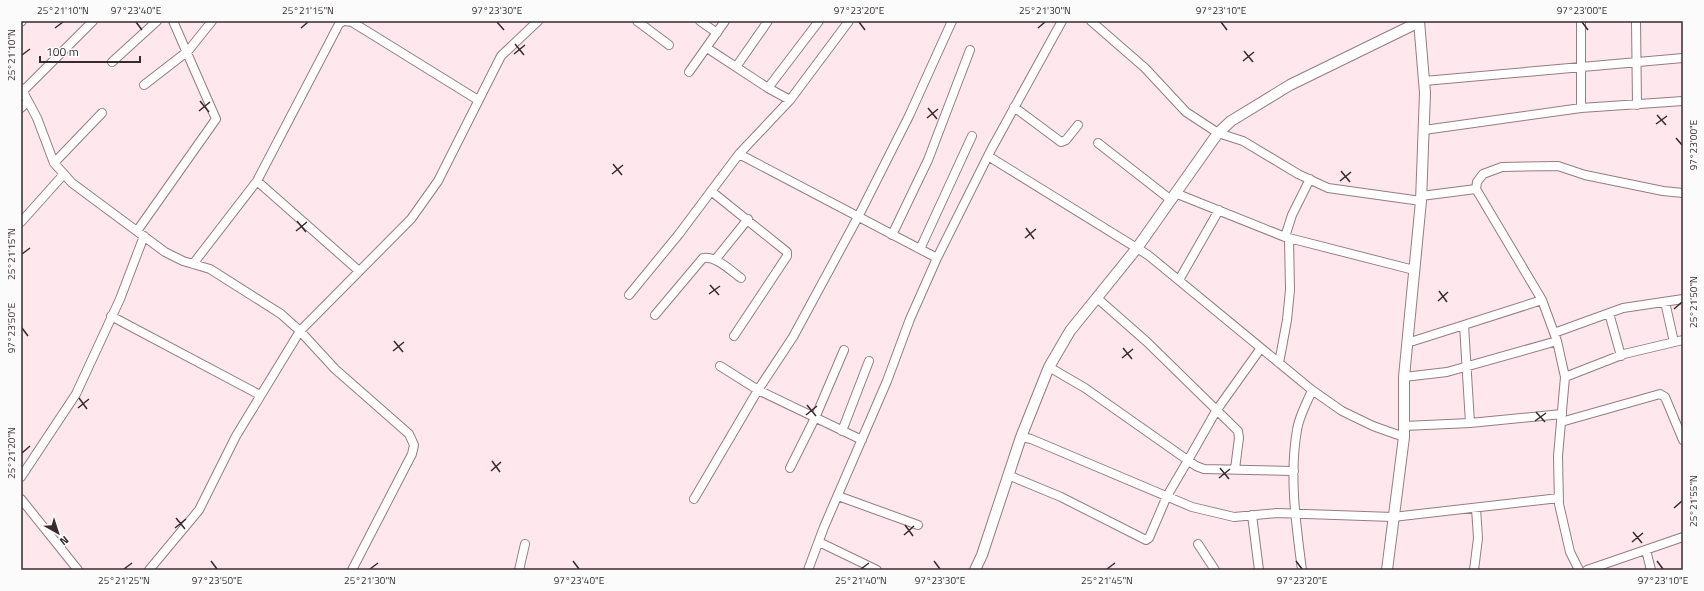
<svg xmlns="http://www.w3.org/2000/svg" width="1704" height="591" viewBox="0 0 1704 591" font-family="'Titillium Web',sans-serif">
<rect width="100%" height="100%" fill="#fee7ed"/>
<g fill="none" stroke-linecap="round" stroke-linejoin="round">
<!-- minor casing -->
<g stroke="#957c82" stroke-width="10">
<path id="minor" d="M 345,21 L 352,22 L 478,100
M 637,21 L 669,45
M 700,21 L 717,33
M 1091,21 L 1145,68 L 1186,112 L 1218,133 L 1243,141 L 1298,174 L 1328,188 L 1421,201
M 1636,21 L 1637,105
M 21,22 L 22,21
M 707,48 L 768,88 L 790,100
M 112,62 L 157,21
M 736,67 L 768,21
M 689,72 L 725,21
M 1424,81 L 1683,58
M 144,85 L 188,51 L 212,21
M 21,88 L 37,118 L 54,163 L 72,183 L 165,252 L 183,261 L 210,269 L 281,314 L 300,331 L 335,369 L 409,434 L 414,445 L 412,454 L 352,570
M 768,88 L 819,21
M 23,91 L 93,21
M 1014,107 L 1061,142 L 1066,140 L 1078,125
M 21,108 L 28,101
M 1581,108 L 1581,21
M 1424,130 L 1581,108 L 1683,101
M 1098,143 L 1171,200
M 739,154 L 937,258
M 988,156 L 1148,255 L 1312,390 L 1342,411 L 1373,426 L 1404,437
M 54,163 L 102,113
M 257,181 L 339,24 L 343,21
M 711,191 L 787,252 L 787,256 L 734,336
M 1175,193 L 1285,237 L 1414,270
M 1421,196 L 1476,189
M 21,222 L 64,174
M 137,231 L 216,119 L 173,21
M 892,235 L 928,160 L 970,50
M 1285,237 L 1292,215 L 1310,179
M 920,249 L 972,136
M 715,260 L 748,219
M 193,264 L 257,181 L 359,271
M 1179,280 L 1219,210
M 629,295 L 679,234 L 739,154 L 790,100 L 849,21
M 1097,298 L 1147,342 L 1238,431 L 1239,438 L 1235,469
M 1665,302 L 1674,342
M 1609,313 L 1621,356
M 655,315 L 703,258 C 715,255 731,271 741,278
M 111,316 L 260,395
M 1464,325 L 1542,300
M 1554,333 L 1623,308 L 1683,299
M 1407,343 L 1464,325 L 1470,423
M 1279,363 L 1287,320 L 1290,290 L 1289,238
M 720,366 L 758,390 L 862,440
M 1049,367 L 1085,388 L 1196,466 L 1204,469 L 1294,471
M 1404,377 L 1447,372 L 1557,341
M 1565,377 L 1624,354 L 1683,340
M 1561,422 L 1660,394 L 1665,397 L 1683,440
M 1404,426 L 1470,423 L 1562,414
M 842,431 L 869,361
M 1021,437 L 1031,439 L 1192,507 L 1234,517 L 1277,513 L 1393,517 L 1559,498
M 790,468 L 815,418 L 844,350
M 1008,475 L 1061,497 L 1146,540 L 1149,538 L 1167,496 L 1187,462 L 1216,411 L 1261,348
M 21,477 L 76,394 L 120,299 L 144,236
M 838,496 L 918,525
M 21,499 L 78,570
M 694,499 L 758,390 L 793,337 L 858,217 L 909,116 L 952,21
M 1252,515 L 1259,570
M 819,542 L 877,570
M 1198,544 L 1215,570
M 1646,550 L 1651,570
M 149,570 L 199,510 L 236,436 L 300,331 L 411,219 L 438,181 L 501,56 L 538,21
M 519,570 L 525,544
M 808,570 L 824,527 L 887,381 L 910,319 L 937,258 L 992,148 L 1062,21
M 1302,570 C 1296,524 1289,476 1297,430 C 1299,416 1307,403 1312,390
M 1474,570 L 1478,538 L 1476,508
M 1579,570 L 1570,552 L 1559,504 L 1558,456 L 1565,377 L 1557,341 L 1542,300 L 1476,189 L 1477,182 L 1483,174 L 1502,167 L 1558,166 L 1585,175 L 1663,191 L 1683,193
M 1587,570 L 1683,537"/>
</g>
<!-- tertiary casing -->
<g stroke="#957c82" stroke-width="12">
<path id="tertiary" d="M 975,570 L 982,555 L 1021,437 L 1049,367 L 1070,331 L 1137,248 L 1218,133 L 1231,121 L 1290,85 L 1419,22
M 1387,570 L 1404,437 L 1404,377 L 1421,201 L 1425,93 L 1419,21"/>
</g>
<!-- minor -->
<use href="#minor" stroke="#fff" stroke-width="8"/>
<!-- tertiary -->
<use href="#tertiary" stroke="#fff" stroke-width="10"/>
</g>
<!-- ticks -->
<path fill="none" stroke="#362b2e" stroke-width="1.5" d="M 136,22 L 142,30M 497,22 L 504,30M 859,22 L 865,30M 1221,22 L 1227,30M 1582,22 L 1588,30M 55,28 L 63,22M 301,28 L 308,22M 1038,28 L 1045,22M 515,44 L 524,55M 1244,51 L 1253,62M 514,54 L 525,45M 22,55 L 30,49M 1243,61 L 1254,52M 200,101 L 209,112M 928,108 L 937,119M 199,111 L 210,102M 1657,115 L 1666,125M 927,118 L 938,109M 1656,124 L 1667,116M 1676,138 L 1682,145M 613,164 L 622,175M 1341,171 L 1350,182M 612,174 L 623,165M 1340,181 L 1351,172M 297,221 L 306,232M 1026,228 L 1034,239M 296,231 L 307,222M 1025,238 L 1036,229M 22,254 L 30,248M 710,285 L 719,295M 1439,291 L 1447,302M 709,294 L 720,286M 1438,301 L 1448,292M 1674,309 L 1682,302M 22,328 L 28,336M 394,341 L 403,352M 1123,348 L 1132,359M 393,351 L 404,342M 1122,358 L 1133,349M 79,398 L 87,409M 807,405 L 816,416M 78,408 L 89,399M 1536,412 L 1545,422M 806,415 L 817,406M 1535,421 L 1546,413M 22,453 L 30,446M 492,461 L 500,472M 1220,468 L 1229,479M 491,471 L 501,462M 1219,478 L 1230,469M 1674,508 L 1682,501M 176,518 L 185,529M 905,525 L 913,536M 175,528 L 186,519M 1633,532 L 1642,543M 904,535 L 914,526M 1632,542 L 1643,533M 211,561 L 217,569M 573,561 L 579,569M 934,561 L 940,569M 1296,561 L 1302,569M 1657,561 L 1663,569M 124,569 L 132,563M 370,569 L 378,563M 861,569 L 869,563M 1107,569 L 1115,563"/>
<!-- border -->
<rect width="1704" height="591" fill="none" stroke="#fbfbfb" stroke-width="44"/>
<!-- north arrow -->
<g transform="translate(58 533) rotate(141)" stroke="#fbfbfb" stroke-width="3" paint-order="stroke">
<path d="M0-3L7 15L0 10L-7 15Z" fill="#362b2e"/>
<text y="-6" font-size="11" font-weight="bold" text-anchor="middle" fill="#362b2e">N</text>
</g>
<!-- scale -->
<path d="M40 56v6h100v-6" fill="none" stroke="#362b2e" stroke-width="2"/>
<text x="46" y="56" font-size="12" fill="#362b2e" stroke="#fbfbfb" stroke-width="3" paint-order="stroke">100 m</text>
<rect x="22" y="22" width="1660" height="547" fill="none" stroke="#362b2e" stroke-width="1.5"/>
<g font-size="10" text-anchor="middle" fill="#362b2e">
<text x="63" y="14">25°21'10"N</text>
<text x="136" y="14">97°23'40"E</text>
<text x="308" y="14">25°21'15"N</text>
<text x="497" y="14">97°23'30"E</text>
<text x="859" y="14">97°23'20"E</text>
<text x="1045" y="14">25°21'30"N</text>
<text x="1221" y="14">97°23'10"E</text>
<text x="1582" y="14">97°23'00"E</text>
<text transform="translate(11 55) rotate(-90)" y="4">25°21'10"N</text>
<text transform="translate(1693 145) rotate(-90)" y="4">97°23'00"E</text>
<text transform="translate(11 254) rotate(-90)" y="4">25°21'15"N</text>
<text transform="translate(1693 302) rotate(-90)" y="4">25°21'50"N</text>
<text transform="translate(11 328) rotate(-90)" y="4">97°23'50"E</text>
<text transform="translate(11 453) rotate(-90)" y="4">25°21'20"N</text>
<text transform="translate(1693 501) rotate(-90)" y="4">25°21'55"N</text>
<text x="124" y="584">25°21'25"N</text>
<text x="217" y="584">97°23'50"E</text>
<text x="370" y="584">25°21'30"N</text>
<text x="579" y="584">97°23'40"E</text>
<text x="861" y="584">25°21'40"N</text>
<text x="940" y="584">97°23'30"E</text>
<text x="1107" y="584">25°21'45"N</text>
<text x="1302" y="584">97°23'20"E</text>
<text x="1663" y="584">97°23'10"E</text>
</g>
</svg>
